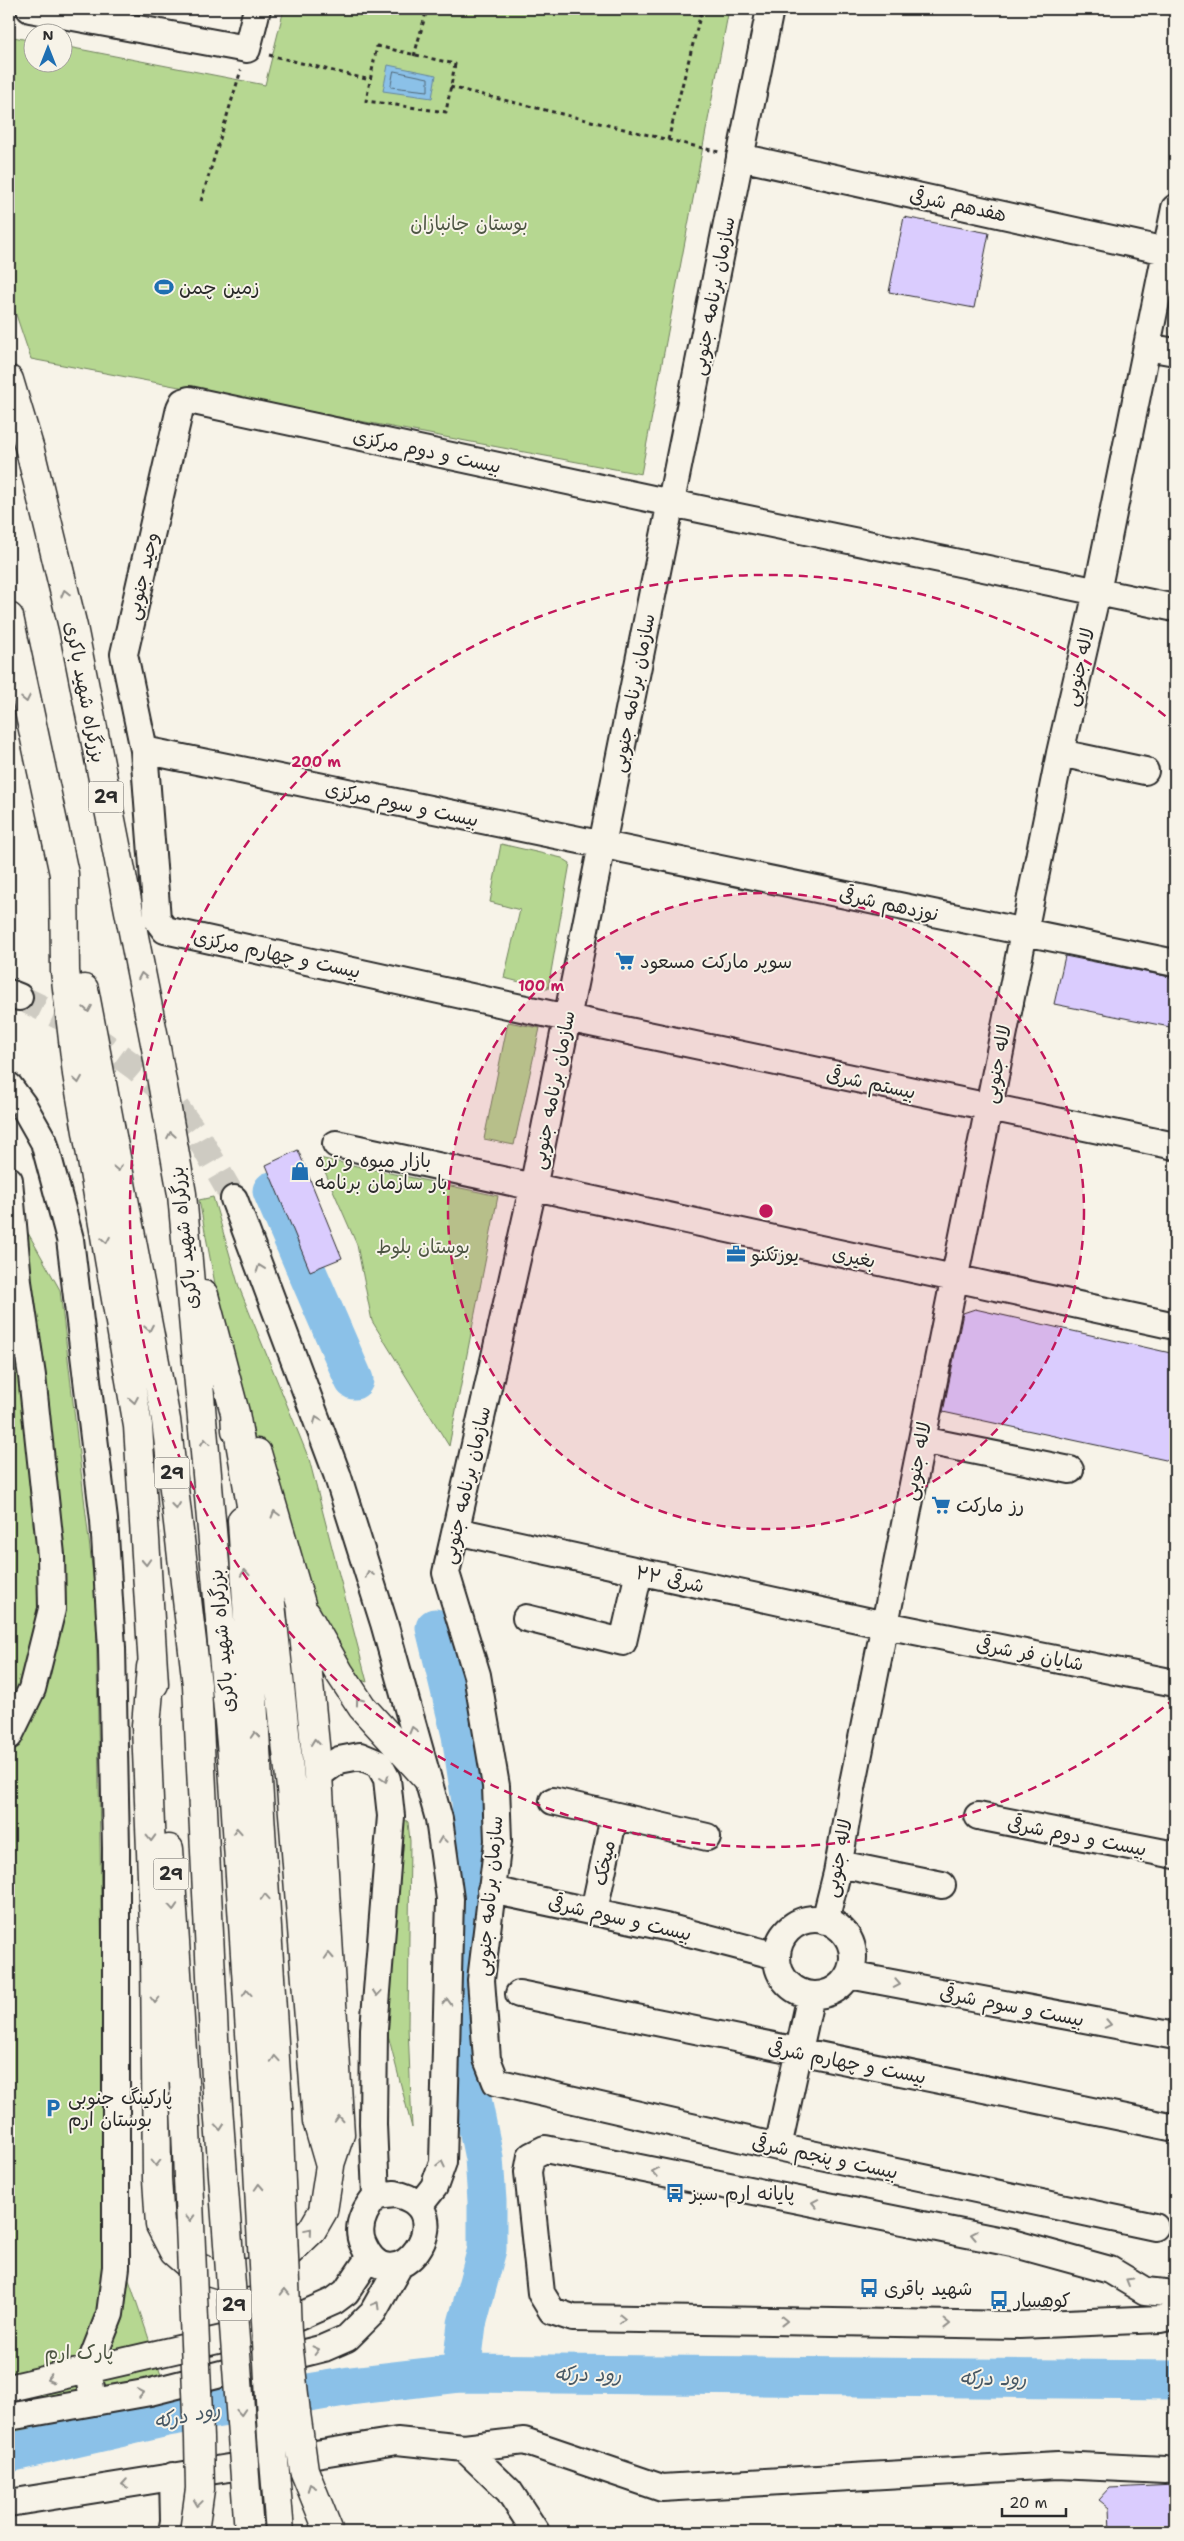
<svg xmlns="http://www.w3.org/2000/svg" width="1184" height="2541" viewBox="0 0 1184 2541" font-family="'Shantell Sans','Playpen Sans Arabic',sans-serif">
<rect width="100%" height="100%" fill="#f7f3e8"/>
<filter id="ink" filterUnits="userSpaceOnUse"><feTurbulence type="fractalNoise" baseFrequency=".02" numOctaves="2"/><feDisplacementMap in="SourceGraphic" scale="10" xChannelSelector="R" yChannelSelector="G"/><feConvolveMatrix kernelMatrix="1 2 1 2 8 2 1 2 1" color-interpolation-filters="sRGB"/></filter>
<g filter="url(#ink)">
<!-- green -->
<path fill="#b6d791" stroke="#70815e" d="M 284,9 L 729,9 L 641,474 L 31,359 L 9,294 L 9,36 L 32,41 L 32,62 L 62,62 L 63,46 L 265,85 Z
M 501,844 L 562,858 L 570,863 L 548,989 L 504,978 L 520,910 L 490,902 Z
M 508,1022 L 540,1028 L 514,1145 L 484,1139 Z
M 319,1158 L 498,1196 L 449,1446 L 372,1321 L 357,1245 Z
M 213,1197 L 239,1287 L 309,1459 L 367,1682 L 347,1675 L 306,1604 L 269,1470 L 241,1405 L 228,1352 L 199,1200 Z
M 9,1199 L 60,1290 L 96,1601 L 106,2211 L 171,2405 L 9,2438 Z
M 398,1814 L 408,1822 L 410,1841 L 408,2026 L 412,2128 L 388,2035 Z"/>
<!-- water -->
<path fill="#8bc1e8" stroke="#65859c" d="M 388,65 L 436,75 L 432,98 L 383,91 Z"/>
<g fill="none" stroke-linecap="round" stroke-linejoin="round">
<!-- shore -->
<path stroke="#516777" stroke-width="1" d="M 394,71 L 428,78 L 428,91 L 391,87 Z"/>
<!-- river -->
<path stroke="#8bc1e8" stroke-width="39" d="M 272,1191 L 354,1380
M 435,1628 L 461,1735 L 471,1802 L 474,1878 L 460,2003 L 461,2045 L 484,2158 L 487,2201 L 487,2249 L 467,2324 L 461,2373
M 9,2453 L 167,2417 L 350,2386 L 461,2373 L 1175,2380"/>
</g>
<!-- building -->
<path fill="#daccfe" stroke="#2b2b2b" d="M 904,217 L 989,233 L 974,308 L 889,292 Z
M 1065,956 L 1175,978 L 1175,1028 L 1054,1004 Z
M 298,1150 L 342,1258 L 310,1271 L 266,1165 Z
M 975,1309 L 1175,1354 L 1175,1462 L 943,1412 L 963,1313 Z
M 1175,2485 L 1175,2532 L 1110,2532 L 1109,2508 L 1099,2500 L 1110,2488 Z"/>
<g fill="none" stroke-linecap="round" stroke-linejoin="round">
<!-- minor-tunnel -->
<path stroke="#cecbc2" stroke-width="26" stroke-dasharray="26 13" stroke-linecap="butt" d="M 19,997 L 77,1025 L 136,1068 L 167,1095 L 199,1138 L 234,1199"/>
<!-- minor casing -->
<g stroke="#2b2b2b" stroke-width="30">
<path id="minor" d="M 30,9 L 247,49 L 257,9
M 770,9 L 533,1188 L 446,1573 L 477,1675 L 496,1786 L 498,1841 L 481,1980 L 487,2059 L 496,2082 L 778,2147 L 1155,2227
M 740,157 L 1175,253
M 1147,347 L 1175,352
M 1175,608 L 671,503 L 189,400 L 183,402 L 180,408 L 124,654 L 144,750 L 157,919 L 165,930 L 567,1018 L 1175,1146
M 144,750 L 1175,963
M 1060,753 L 1145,771
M 9,993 L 19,997
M 9,1086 L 23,1105 L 44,1142 L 70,1239 L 104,1520 L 112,1648 L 116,1848 L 116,2267 L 110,2314 L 88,2370 L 93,2401
M 336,1144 L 1175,1326
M 9,1180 L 18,1281
M 234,1199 L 337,1474 L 384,1623 L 439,1819 L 450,1899 L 443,2162 L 434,2187 L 419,2206
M 9,1264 L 18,1282 L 32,1376 L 51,1555 L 52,1609 L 32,1689 L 9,1736
M 922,1440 L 1070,1470
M 456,1531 L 885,1625 L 1175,1683
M 526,1618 L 623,1642 L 639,1572
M 318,1775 L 339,1760 L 360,1756 L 379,1764 L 387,1779 L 391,1816 L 374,2029 L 373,2124 L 376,2196
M 553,1801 L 707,1837
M 978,1816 L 1175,1855
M 839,1864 L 942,1885
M 491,1890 L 670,1928 L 777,1956
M 594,1911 L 614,1816
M777 1957a38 38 0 1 1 76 0a38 38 0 1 1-76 0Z
M 825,1921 L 837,1873 L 852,1788 L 1060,753 L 1097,592 L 1175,208
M 849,1975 L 1175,2036
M 519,1994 L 1175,2128
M 778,2147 L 811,1995
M 395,2194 C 467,2208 393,2312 363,2244 C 355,2226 365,2209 376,2196 Z
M 1175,2294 L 1145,2291 L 1110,2270 L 1012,2243 L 545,2149 L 531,2156 L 528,2172 L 541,2293 L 552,2311 L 573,2318 L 1019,2325 L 1161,2319 L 1175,2316
M 9,2388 L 248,2333 L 289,2321 L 334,2301 L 346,2292 L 369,2258
M 9,2417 L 150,2392 L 324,2348 L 347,2338 L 373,2312 L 399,2266
M 464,2448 L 509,2491 L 536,2532
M 9,2503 L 397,2441 L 464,2448 L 524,2441 L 662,2488 L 1058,2465 L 1165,2470
M 172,2532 L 174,2521 L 173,2476"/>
</g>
<!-- highway casing -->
<g stroke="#2b2b2b" stroke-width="31">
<path id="highway" d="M 9,380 L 30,450 L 73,627 L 156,1048 L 182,1194 L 233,1766 L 255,2111
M 9,617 L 64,874 L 65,971 L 77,1074 L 138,1426 L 154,1684
M 84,989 L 166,1420 L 197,1685 L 216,2079
M 204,1295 L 235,1413 L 236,1430
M 257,1453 L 301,1604 L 318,1775 L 340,2134 L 330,2164
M 242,1520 L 278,2108
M 306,1614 L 339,1672 L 362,1707 L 426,1777
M 151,1667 L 146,1726 L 155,1951 L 157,2179 L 160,2225 L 174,2252 L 189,2265 L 225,2276 L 260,2271 L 285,2256 L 312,2230 L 323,2211 L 330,2166 L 317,2121 L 291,1788 L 267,1567 L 255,1528 L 235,1413
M 169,1849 L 184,2082"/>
</g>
<!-- path -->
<path stroke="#2b2b2b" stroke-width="3" stroke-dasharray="4 4" stroke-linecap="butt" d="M 377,46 L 455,64 L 446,112 L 366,101 Z
M 269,55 L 370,80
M 414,56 L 427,9
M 450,87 L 719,152
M 668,140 L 702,9
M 201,201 L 241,70"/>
<!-- minor -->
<use href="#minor" stroke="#f7f3e8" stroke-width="26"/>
<!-- highway -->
<use href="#highway" stroke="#f7f3e8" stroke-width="28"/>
<!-- highway-bridge casing -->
<g stroke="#2b2b2b" stroke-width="31" stroke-linecap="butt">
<path id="highway-bridge" d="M 216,2079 L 249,2532
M 184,2082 L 199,2438 L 200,2489 L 194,2532
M 278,2108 L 287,2332 L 296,2413 L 304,2470 L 329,2532
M 255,2111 L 272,2437 L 280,2532"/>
</g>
<!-- highway-bridge -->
<use href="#highway-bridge" stroke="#f7f3e8" stroke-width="28"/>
</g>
<!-- one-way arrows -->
<defs><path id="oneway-chevron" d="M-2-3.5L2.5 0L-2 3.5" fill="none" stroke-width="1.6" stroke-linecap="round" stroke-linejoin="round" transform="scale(1.25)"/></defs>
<g stroke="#918f8a">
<use href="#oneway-chevron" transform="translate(65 593) rotate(-104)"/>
<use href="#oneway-chevron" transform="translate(26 699) rotate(78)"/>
<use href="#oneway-chevron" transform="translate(142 976) rotate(-101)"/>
<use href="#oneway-chevron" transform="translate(88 1009) rotate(80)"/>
<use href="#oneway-chevron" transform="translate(78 1080) rotate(81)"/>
<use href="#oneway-chevron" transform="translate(171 1135) rotate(-100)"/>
<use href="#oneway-chevron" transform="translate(118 1168) rotate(79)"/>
<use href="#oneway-chevron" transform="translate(106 1240) rotate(80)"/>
<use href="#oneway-chevron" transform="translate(260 1268) rotate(-110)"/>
<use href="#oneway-chevron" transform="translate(149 1328) rotate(79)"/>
<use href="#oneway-chevron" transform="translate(134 1400) rotate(80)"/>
<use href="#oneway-chevron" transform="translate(317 1420) rotate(-111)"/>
<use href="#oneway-chevron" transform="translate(205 1442) rotate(-95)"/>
<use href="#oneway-chevron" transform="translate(176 1506) rotate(83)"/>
<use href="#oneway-chevron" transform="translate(275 1514) rotate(-106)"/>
<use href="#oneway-chevron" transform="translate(146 1562) rotate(87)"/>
<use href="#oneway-chevron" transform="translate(245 1573) rotate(-94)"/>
<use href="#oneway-chevron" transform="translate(369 1574) rotate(-108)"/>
<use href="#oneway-chevron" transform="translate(359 1701) rotate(-126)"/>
<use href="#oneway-chevron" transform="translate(413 1730) rotate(-105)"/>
<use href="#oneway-chevron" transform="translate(255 1735) rotate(-94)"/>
<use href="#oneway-chevron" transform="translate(315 1742) rotate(-96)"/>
<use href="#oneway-chevron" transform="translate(385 1779) rotate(72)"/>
<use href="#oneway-chevron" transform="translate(237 1831) rotate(-94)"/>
<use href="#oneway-chevron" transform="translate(151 1838) rotate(88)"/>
<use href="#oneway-chevron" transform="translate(442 1840) rotate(-98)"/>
<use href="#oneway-chevron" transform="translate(265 1897) rotate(-94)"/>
<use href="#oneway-chevron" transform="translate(173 1907) rotate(86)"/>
<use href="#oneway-chevron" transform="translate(329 1956) rotate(-93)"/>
<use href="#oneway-chevron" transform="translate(897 1984) rotate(11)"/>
<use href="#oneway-chevron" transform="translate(247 1993) rotate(-94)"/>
<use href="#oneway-chevron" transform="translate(377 1993) rotate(94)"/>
<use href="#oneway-chevron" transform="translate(155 2000) rotate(90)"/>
<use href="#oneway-chevron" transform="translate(447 2002) rotate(-88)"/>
<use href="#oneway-chevron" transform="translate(1108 2024) rotate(11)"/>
<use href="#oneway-chevron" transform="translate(275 2059) rotate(-94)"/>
<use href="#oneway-chevron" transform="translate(339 2119) rotate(-93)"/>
<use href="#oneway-chevron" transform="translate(220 2127) rotate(85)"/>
<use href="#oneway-chevron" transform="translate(156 2163) rotate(90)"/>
<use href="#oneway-chevron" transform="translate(441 2164) rotate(-77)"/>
<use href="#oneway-chevron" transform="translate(655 2172) rotate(-169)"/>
<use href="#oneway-chevron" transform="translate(259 2187) rotate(-93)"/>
<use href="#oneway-chevron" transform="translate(815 2203) rotate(-169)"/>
<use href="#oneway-chevron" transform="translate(190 2218) rotate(88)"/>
<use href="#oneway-chevron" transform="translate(309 2231) rotate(-50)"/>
<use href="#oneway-chevron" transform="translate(974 2235) rotate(-169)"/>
<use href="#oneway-chevron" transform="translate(1129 2281) rotate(-150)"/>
<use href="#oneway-chevron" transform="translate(285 2292) rotate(-92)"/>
<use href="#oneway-chevron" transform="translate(376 2305) rotate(-60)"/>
<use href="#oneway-chevron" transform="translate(622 2319) rotate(1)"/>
<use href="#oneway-chevron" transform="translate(784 2321) rotate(1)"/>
<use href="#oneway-chevron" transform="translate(947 2324) rotate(1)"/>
<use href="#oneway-chevron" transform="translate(316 2350) rotate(-14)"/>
<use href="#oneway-chevron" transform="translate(50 2379) rotate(166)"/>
<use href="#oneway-chevron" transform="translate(141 2393) rotate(-10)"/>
<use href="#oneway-chevron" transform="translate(241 2412) rotate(86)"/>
<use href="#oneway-chevron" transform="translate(125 2484) rotate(171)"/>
<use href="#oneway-chevron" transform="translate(311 2487) rotate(-110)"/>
<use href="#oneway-chevron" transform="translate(198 2503) rotate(98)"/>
</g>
</g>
<!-- distance rings -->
<circle cx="766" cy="1211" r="318" fill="#c2185b" fill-opacity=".12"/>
<g fill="none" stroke="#c2185b" stroke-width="2.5" stroke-dasharray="9 6">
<circle cx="766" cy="1211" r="318"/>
<path d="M1175 1698A636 636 0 1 1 1175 724"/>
</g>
<!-- icons -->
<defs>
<g id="stadium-bare" transform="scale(1.5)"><path d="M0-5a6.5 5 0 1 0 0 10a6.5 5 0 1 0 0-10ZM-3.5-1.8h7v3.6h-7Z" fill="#1f6fb2" stroke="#f7f3e8" stroke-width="2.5" paint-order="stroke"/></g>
<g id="supermarket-bare" transform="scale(1.5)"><path d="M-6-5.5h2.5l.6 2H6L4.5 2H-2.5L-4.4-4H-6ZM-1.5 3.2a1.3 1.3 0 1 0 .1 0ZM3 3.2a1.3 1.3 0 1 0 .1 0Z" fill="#1f6fb2" stroke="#f7f3e8" stroke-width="2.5" paint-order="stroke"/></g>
<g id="shop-bare" transform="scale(1.5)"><path d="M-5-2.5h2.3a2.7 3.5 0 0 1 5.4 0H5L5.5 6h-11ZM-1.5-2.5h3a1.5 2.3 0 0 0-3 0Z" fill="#1f6fb2" stroke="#f7f3e8" stroke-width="2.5" paint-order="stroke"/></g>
<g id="office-bare" transform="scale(1.5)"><path d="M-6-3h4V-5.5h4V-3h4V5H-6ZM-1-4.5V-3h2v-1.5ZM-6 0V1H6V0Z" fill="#1f6fb2" stroke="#f7f3e8" stroke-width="2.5" paint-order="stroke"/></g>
<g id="parking-bare" transform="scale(1.5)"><path d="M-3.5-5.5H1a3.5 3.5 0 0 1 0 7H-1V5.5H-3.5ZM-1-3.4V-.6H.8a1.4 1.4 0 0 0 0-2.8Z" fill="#1f6fb2" stroke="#f7f3e8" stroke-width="2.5" paint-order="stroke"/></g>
<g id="bus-bare" transform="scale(1.5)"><path d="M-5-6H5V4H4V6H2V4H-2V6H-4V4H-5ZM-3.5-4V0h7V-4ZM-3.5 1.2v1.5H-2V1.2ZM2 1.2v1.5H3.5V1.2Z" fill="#1f6fb2" stroke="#f7f3e8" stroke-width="2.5" paint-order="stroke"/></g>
</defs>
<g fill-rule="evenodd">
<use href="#stadium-bare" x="164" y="287"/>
<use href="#supermarket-bare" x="625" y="961"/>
<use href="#shop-bare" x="300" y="1171"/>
<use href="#office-bare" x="736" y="1254"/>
<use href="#supermarket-bare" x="941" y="1505"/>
<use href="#parking-bare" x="53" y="2108"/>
<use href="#bus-bare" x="675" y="2193"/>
<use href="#bus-bare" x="869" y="2288"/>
<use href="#bus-bare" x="999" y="2300"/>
</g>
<g text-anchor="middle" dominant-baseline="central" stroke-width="4" stroke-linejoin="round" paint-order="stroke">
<!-- shield labels -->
<g fill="#f7f3e8" stroke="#686764" stroke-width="1">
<rect x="88.5" y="781.5" width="35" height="31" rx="4"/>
<rect x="154.5" y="1457.5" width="35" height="31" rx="4"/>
<rect x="153.5" y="1858.5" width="35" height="31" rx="4"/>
<rect x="216.5" y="2289.5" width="35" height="31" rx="4"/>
</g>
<g font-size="18" font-weight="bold" fill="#2b2b2b">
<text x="106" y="797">29</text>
<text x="172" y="1473">29</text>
<text x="171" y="1874">29</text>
<text x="234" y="2305">29</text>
</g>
<!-- street labels -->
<g font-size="19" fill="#2b2b2b" stroke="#f7f3e8">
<text transform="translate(958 205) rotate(12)">هفدهم شرقی</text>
<text transform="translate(713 296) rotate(-79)">سازمان برنامه جنوبی</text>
<text transform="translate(427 451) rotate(12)">بیست و دوم مرکزی</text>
<text transform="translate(142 576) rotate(-77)">وحید جنوبی</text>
<text transform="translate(1079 667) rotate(-77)">لاله جنوبی</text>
<text transform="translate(85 692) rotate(79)">بزرگراه شهید باکری</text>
<text transform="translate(633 693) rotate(-79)">سازمان برنامه جنوبی</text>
<text transform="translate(402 804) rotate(12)">بیست و سوم مرکزی</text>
<text transform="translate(889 904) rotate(12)">نوزدهم شرقی</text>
<text transform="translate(277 954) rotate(12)">بیست و چهارم مرکزی</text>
<text transform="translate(997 1064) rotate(-79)">لاله جنوبی</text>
<text transform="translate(871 1083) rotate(12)">بیستم شرقی</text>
<text transform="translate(553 1090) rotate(-79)">سازمان برنامه جنوبی</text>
<text transform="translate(184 1238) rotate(-96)">بزرگراه شهید باکری</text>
<text transform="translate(854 1257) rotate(12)">بغیری</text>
<text transform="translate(917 1461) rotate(-79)">لاله جنوبی</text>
<text transform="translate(466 1485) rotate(-77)">سازمان برنامه جنوبی</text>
<text transform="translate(670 1579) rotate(12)">۲۲ شرقی</text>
<text transform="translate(222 1641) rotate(-95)">بزرگراه شهید باکری</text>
<text transform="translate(1030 1654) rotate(11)">شایان فر شرقی</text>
<text transform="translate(1077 1836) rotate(11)">بیست و دوم شرقی</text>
<text transform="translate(838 1858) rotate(-79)">لاله جنوبی</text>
<text transform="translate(604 1863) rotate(-78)">میخک</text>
<text transform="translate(489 1896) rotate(-85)">سازمان برنامه جنوبی</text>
<text transform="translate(620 1918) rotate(13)">بیست و سوم شرقی</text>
<text transform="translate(1012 2006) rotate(11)">بیست و سوم شرقی</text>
<text transform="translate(847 2062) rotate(11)">بیست و چهارم شرقی</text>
<text transform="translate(825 2157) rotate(12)">بیست و پنجم شرقی</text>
</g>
<!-- park labels -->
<g font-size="19" fill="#4e5644" stroke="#f7f3e8">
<text x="469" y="223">بوستان جانبازان</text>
<text x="423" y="1246">بوستان بلوط</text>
<text x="79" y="2352">پارک ارم</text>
</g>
<!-- poi labels -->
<g font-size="19" fill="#2b2b2b" stroke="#f7f3e8" text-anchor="start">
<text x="179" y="287">زمین چمن</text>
<text x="640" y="961">سوپر مارکت مسعود</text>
<text x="315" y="1160">بازار میوه و تره<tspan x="315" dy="22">بار سازمان برنامه</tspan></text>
<text x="751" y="1254">یوزتکنو</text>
<text x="956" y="1505">رز مارکت</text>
<text x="68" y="2097">پارکینگ جنوبی<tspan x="68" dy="22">بوستان ارم</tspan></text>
<text x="690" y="2193">پایانه ارم سبز</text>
<text x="884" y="2288">شهید باقری</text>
<text x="1014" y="2300">کوهسار</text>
</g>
<!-- water labels -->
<g font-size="20" font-style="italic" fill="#485864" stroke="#f7f3e8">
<text transform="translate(588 2374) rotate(1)">رود درکه</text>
<text transform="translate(993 2378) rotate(1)">رود درکه</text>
<text transform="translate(187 2415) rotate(-11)">رود درکه</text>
</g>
</g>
<circle cx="766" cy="1211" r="8" fill="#c2185b" stroke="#f7f3e8" stroke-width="2.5"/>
<g font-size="15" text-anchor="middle" font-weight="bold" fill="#c2185b" stroke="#f7f3e8" stroke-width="4" stroke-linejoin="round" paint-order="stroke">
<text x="316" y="767">200 m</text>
<text x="541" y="991">100 m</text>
</g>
<!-- margin -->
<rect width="1184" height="2541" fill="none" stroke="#f7f3e8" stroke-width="30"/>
<rect x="15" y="15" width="1154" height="2511" fill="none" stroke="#2b2b2b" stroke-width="2" filter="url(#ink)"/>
<!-- north arrow -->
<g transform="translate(48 48)"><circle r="24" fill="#f7f3e8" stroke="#a5a39c"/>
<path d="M0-4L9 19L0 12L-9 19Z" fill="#1f6fb2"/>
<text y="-8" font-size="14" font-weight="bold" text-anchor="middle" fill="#2b2b2b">N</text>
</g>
<!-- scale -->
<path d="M1002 2508v8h64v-8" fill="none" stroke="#2b2b2b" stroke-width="2.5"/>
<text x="1009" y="2508" font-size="15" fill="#2b2b2b" stroke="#f7f3e8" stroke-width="4" paint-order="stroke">20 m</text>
</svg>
